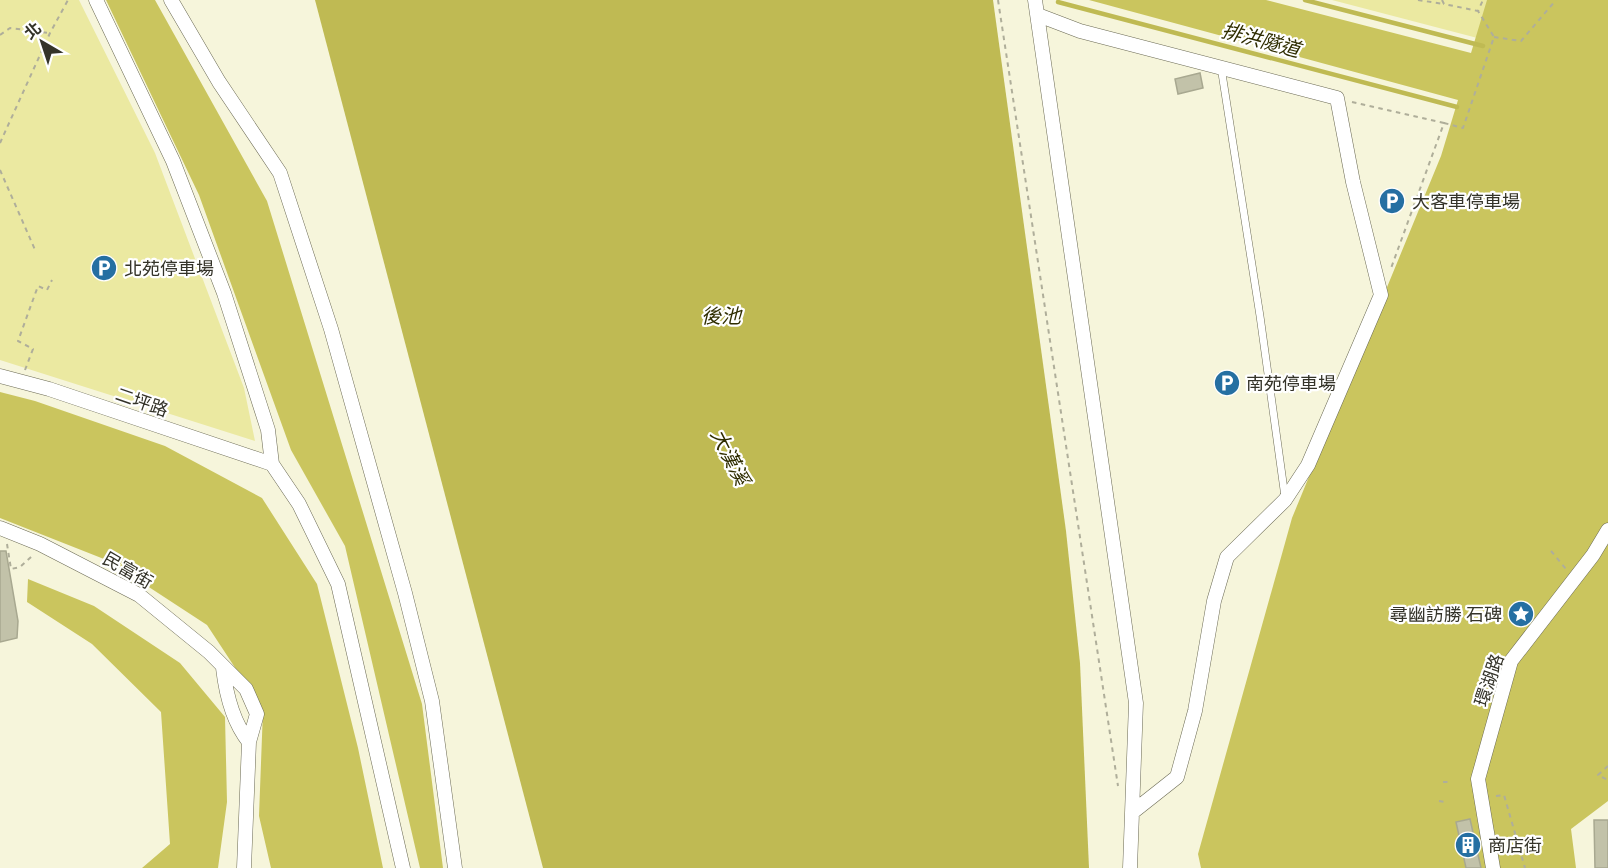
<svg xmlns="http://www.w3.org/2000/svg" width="1608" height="868" viewBox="0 0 1608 868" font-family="'Roboto Condensed','Noto Sans TC',sans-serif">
<rect width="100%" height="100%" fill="#f6f5db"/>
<!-- green -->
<path fill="#ebe9a1" d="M 0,0 L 79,0 L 155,153 L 244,388 L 255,441 L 0,360 Z
M 1332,0 L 1522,0 L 1508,46 Z"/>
<!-- forest -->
<path fill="#cac55e" d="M 106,0 L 155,0 L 267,201 L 422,704 L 443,868 L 420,868 L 345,546 L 291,450 L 199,195 Z
M 1089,0 L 1266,0 L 1471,53 L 1487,0 L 1608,0 L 1608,801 L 1571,829 L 1576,868 L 1201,868 L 1198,854 L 1292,518 L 1441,156 L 1458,100 Z
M 0,392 L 35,401 L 165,446 L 262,498 L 317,584 L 358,748 L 383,868 L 271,868 L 259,816 L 263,710 L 207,625 L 109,561 L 0,518 Z
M 28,579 L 94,606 L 180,663 L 225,717 L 227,802 L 218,868 L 142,868 L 170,844 L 161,712 L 92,644 L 27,602 Z"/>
<!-- water -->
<path fill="#bfba53" d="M 315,0 L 993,0 L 1066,531 L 1080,663 L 1089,868 L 543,868 Z"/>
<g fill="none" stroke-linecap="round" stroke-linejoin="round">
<!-- stream -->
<path stroke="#bfba53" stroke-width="4.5" d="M 1305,0 L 1483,46
M 1058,2 L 1457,107"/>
</g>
<!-- building -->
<path fill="#c2c2a9" stroke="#a8a890" stroke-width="1.5" d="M 1200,73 L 1203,88 L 1178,94 L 1175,79 Z
M 0,551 L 6,551 L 18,621 L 17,638 L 0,642 Z
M 1470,819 L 1481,868 L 1466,868 L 1456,822 Z
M 1594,820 L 1608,820 L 1608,868 L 1595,868 Z"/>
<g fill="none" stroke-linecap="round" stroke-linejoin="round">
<!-- lane casing -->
<g stroke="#6b6a54" stroke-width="8">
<path id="lane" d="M 1221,67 L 1260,316 L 1285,497"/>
</g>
<!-- street casing -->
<g stroke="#6b6a54" stroke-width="15">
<path id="street" d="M 96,0 L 173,161 L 224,293 L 268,430 L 272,464 L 299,504 L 338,584 L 403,868
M 171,0 L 219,82 L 280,173 L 331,329 L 405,593 L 432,701 L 455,868
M 1035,0 L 1136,703 L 1130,868
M 1038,15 L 1080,31 L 1337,98 L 1353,182 L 1381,295 L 1308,465 L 1285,500 L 1227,557 L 1214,601 L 1195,711 L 1177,777 L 1134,811
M 0,376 L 49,389 L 272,464
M 0,528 L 40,544 L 139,595 L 209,652 L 246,689 L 257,714 L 249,742 L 244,868
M 223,668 C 226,694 232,721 249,742
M 1493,868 L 1478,779 L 1511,661 L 1593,555 L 1608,530"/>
</g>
<!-- path -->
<path stroke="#afae9a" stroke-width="2" stroke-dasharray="4.5 4.5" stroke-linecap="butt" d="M 998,0 L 1118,786
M 1418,0 L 1444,4
M 1442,0 L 1444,4 L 1478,11 L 1483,0
M 0,35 L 10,28 L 49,33
M 1494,37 L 1521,41 L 1556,0
M 1352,102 L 1444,123 L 1390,271
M 1444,123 L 1463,128 L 1494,37 L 1478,11
M 0,143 L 50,33 L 68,0
M 0,170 L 36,252
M 25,370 L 33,349 L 18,341 L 38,286 L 47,290 L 52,280
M 7,544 L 11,569 L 20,567 L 32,556
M 1551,551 L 1566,569
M 1608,766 L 1598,775 L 1608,780
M 1443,782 L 1450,782
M 1496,796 L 1504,795 L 1525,868
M 1439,801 L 1446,802"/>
<!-- lane -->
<use href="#lane" stroke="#fff" stroke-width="7"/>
<!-- street -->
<use href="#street" stroke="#fff" stroke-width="14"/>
</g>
<!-- icons -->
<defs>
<g id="parking-disc" transform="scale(1.35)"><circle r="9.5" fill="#256fa2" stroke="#fff"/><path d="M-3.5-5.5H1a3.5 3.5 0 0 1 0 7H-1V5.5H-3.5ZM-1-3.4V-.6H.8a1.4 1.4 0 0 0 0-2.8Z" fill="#fff"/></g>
<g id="sight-disc" transform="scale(1.35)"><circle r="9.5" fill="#256fa2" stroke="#fff"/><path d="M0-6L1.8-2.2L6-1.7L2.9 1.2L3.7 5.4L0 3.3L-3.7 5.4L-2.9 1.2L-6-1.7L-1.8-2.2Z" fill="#fff"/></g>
<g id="building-disc" transform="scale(1.35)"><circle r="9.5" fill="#256fa2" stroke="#fff"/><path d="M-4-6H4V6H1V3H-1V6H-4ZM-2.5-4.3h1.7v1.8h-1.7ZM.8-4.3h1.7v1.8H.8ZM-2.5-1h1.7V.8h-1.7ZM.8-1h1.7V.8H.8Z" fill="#fff"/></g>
</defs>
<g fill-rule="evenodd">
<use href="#parking-disc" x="1392" y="201"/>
<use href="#parking-disc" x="104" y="268"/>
<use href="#parking-disc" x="1227" y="383"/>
<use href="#sight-disc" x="1521" y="614"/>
<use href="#building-disc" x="1468" y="845"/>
</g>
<g text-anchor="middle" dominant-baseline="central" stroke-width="4.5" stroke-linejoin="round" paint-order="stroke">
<!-- poi labels -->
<g font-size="18" fill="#343329" stroke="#fff" text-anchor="start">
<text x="1412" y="201">大客車停車場</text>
<text x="124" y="268">北苑停車場</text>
<text x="1246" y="383">南苑停車場</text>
<text x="1502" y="614" text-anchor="end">尋幽訪勝 石碑</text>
<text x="1488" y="845">商店街</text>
</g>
<!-- street labels -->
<g font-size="18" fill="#343329" stroke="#fff">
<text transform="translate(142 402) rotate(19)">二坪路</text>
<text transform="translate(128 570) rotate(30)">民富街</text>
<text transform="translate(1489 680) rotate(-71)">環湖路</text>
</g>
<!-- water labels -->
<g font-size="20" font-style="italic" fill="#2f2d00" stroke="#fff">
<text transform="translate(1261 40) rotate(15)">排洪隧道</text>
<text x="721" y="316">後池</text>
<text transform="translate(730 457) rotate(63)">大漢溪</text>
</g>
</g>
<!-- north arrow -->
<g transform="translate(42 42) rotate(321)" stroke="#ffffff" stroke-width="4.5" paint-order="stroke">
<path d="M0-4.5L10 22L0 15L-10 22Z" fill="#343329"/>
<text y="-9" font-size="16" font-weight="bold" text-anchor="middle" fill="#343329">北</text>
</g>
</svg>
